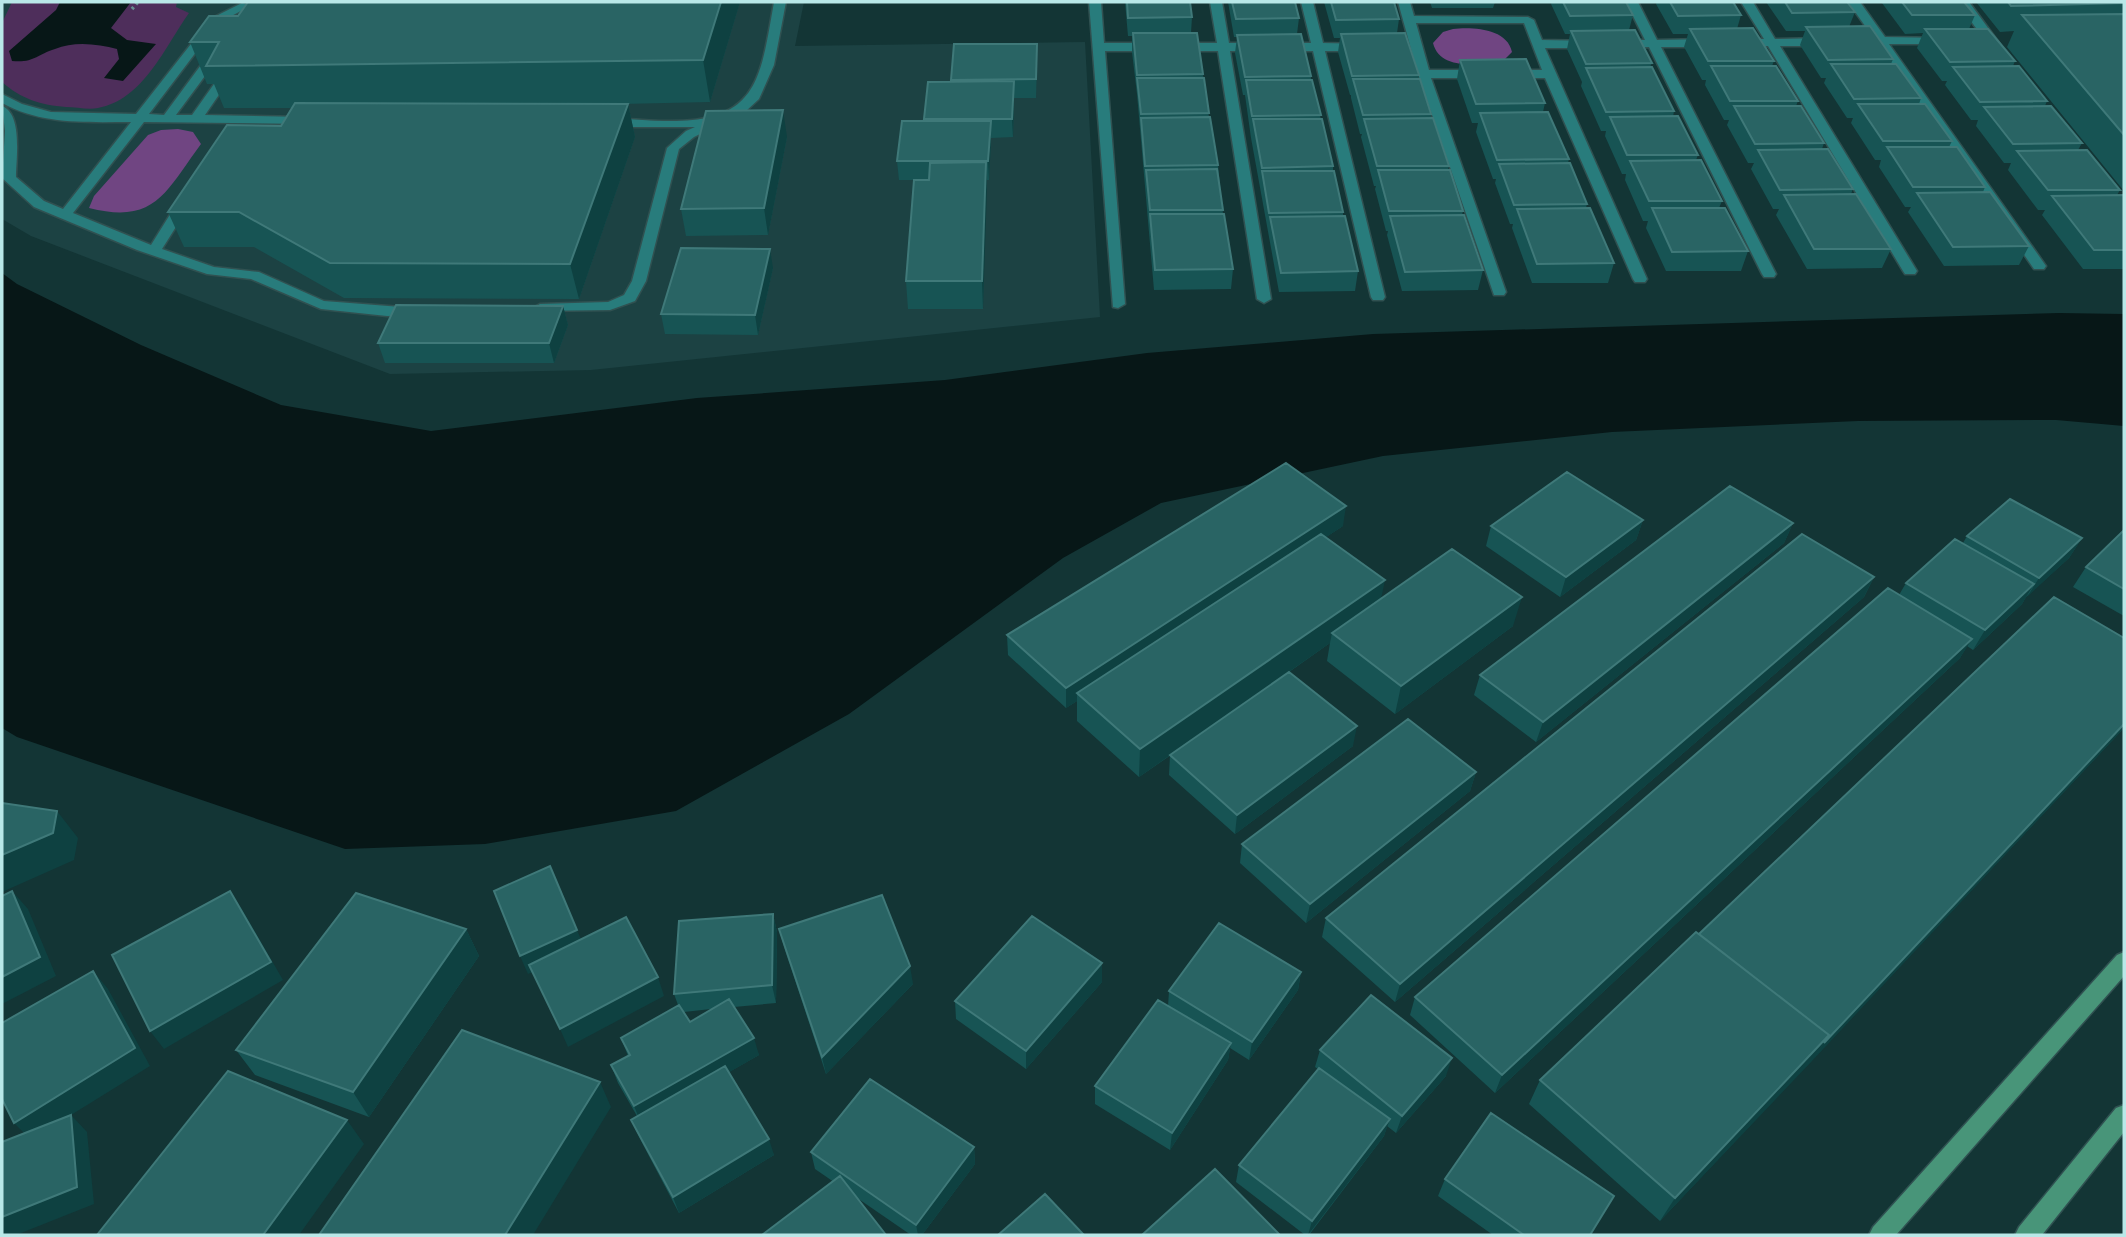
<svg xmlns="http://www.w3.org/2000/svg" width="2126" height="1237" viewBox="0 0 2126 1237" font-family="'Times New Roman',serif">
<rect width="100%" height="100%" fill="#133535"/>
<!-- built -->
<path fill="#1c4243" d="M 2,2 L 804,2 L 795,46 L 1085,42 L 1100,317 L 591,370 L 390,374 L 31,236 L 2,219 Z"/>
<!-- green -->
<path fill="#4e2e5b" d="M 12,2 L 177,2 L 176,7 L 189,13 C 165,47 143,100 98,108 C 88,110 76,107 66,107 C 41,105 21,99 2,82 L 2,23 Z"/>
<!-- forest -->
<path fill="#704582" d="M 1453,29 C 1472,27 1507,28 1512,52 L 1501,63 C 1479,64 1440,71 1433,43 L 1443,32 Z
M 178,129 L 193,132 L 201,144 C 166,191 156,225 89,208 L 94,196 L 148,135 L 161,130 Z"/>
<!-- water -->
<path fill="#071717" d="M 60,2 L 131,2 L 111,28 L 127,40 L 156,44 L 123,81 L 104,78 L 119,59 L 117,49 C 98,44 74,41 55,49 C 36,55 34,63 12,61 L 9,51 L 56,10 Z
M 2,273 L 17,284 L 141,345 L 281,405 L 431,431 L 697,398 L 945,380 L 1147,353 L 1373,334 L 2059,313 L 2124,314 L 2124,426 L 2056,420 L 1858,421 L 1612,432 L 1383,456 L 1161,503 L 1063,558 L 849,714 L 676,811 L 485,844 L 345,849 L 17,737 L 2,728 Z"/>
<g fill="none" stroke-linecap="round" stroke-linejoin="round">
<!-- street casing -->
<g stroke="#305151" stroke-width="3">
<path id="street" d="M 774,2 L 786,2 L 774,65 L 759,99 L 746,111 L 694,137 L 679,149 L 646,281 L 635,301 L 610,310 L 535,311 L 533,308 L 540,304 L 608,302 L 624,295 L 632,281 L 667,148 L 686,131 L 695,127 L 609,127 L 603,123 L 605,120 C 623,117 645,121 664,121 C 758,123 760,81 774,2 Z
M 1089,2 L 1101,2 L 1104,43 L 1217,43 L 1210,2 L 1222,2 L 1229,43 L 1311,43 L 1301,2 L 1313,2 L 1323,43 L 1365,44 L 1367,47 L 1361,51 L 1325,51 L 1385,297 L 1383,300 L 1373,300 L 1371,297 L 1313,51 L 1230,51 L 1271,299 L 1264,303 L 1257,299 L 1218,51 L 1105,51 L 1125,304 L 1118,308 L 1113,307 Z
M 1398,2 L 1410,2 L 1414,16 L 1528,17 L 1534,20 L 1542,40 L 1595,41 L 1595,47 L 1591,48 L 1545,48 L 1647,279 L 1645,282 L 1635,282 L 1633,279 L 1545,78 L 1510,78 L 1504,74 L 1510,70 L 1542,70 L 1524,23 L 1416,23 L 1429,70 L 1479,70 L 1485,74 L 1479,78 L 1431,78 L 1506,292 L 1504,295 L 1494,295 L 1418,74 Z
M 1626,2 L 1638,2 L 1657,40 L 1707,39 L 1713,43 L 1707,47 L 1661,47 L 1776,274 L 1774,277 L 1764,277 L 1762,274 L 1649,47 L 1619,48 L 1613,44 L 1619,40 L 1645,40 Z
M 1741,2 L 1753,2 L 1775,39 L 1822,38 L 1828,42 L 1822,46 L 1780,46 L 1917,271 L 1915,274 L 1905,274 L 1903,271 L 1768,46 L 1738,47 L 1732,43 L 1738,39 L 1764,39 Z
M 1848,2 L 1860,2 L 1885,37 L 1945,38 L 1945,42 L 1941,44 L 1889,44 L 2046,266 L 2044,269 L 2034,269 L 1878,44 L 1853,43 L 1853,39 L 1873,37 Z
M 1957,2 L 1969,2 L 2002,47 L 2000,50 L 1992,50 Z
M 242,3 L 252,5 L 224,20 L 206,39 L 149,114 L 164,115 L 212,50 L 216,49 L 222,53 L 176,115 L 192,115 L 226,67 L 230,66 L 236,70 L 205,115 L 305,117 L 311,121 L 309,124 L 144,122 L 73,213 L 151,245 L 179,200 L 189,200 L 191,203 L 162,249 L 214,267 L 259,272 L 324,301 L 414,308 L 421,312 L 419,315 L 387,316 L 321,309 L 251,279 L 207,274 L 137,250 L 34,207 L 2,178 L 5,131 L 2,106 C 23,114 16,159 16,177 L 44,201 L 63,209 L 131,122 C 87,122 42,125 2,103 L 2,94 L 22,104 L 51,112 L 136,114 L 198,35 L 216,16 Z"/>
</g>
<!-- secondary casing -->
<g stroke="#305151" stroke-width="3">
<path id="secondary" d="M 2124,952 L 2124,976 L 1896,1235 L 1869,1235 L 1873,1227 L 2117,955 Z
M 2124,1105 L 2124,1132 L 2042,1235 L 2015,1235 L 2019,1227 L 2116,1108 Z"/>
</g>
<!-- path -->
<path stroke="#668f8f" stroke-width="3.5" stroke-dasharray="2.5 3.5" stroke-linecap="butt" d="M 132,9 L 138,2"/>
<!-- street -->
<use href="#street" fill="#287c7c" fill-rule="evenodd"/>
<!-- secondary -->
<use href="#secondary" fill="#489579" fill-rule="evenodd"/>
</g>
<!-- wall -->
<path fill="#175454" fill-rule="evenodd" d="M 740,2 L 710,102 L 622,104 L 628,104 L 635,137 L 579,299 L 344,298 L 254,247 L 184,247 L 168,212 L 281,126 L 292,108 L 224,108 L 214,84 L 207,84 L 190,42 L 238,16 Z
M 1125,2 L 1190,2 L 1192,17 L 1191,33 L 1203,74 L 1209,117 L 1218,165 L 1223,214 L 1233,269 L 1231,289 L 1154,290 L 1137,94 L 1132,52 L 1132,36 L 1128,36 Z
M 1228,2 L 1295,2 L 1299,18 L 1297,34 L 1311,76 L 1311,80 L 1333,166 L 1333,171 L 1343,212 L 1343,216 L 1358,271 L 1355,291 L 1279,292 L 1251,138 L 1245,95 L 1243,95 L 1235,53 L 1237,37 L 1234,37 Z
M 1324,2 L 1394,2 L 1399,19 L 1397,33 L 1419,75 L 1418,79 L 1431,114 L 1431,118 L 1449,166 L 1448,170 L 1463,211 L 1462,215 L 1483,270 L 1478,290 L 1402,291 L 1387,235 L 1388,231 L 1386,231 L 1375,189 L 1376,186 L 1374,186 L 1361,137 L 1362,134 L 1360,134 L 1351,98 L 1351,95 L 1350,95 L 1338,52 L 1340,38 L 1334,38 Z
M 1430,2 L 1495,2 L 1493,8 L 1432,8 Z
M 1552,2 L 1563,2 L 1633,15 L 1629,30 L 1652,63 L 1650,67 L 1674,111 L 1673,117 L 1698,155 L 1696,160 L 1722,201 L 1719,208 L 1748,251 L 1741,271 L 1666,271 L 1646,228 L 1648,221 L 1643,221 L 1625,180 L 1626,174 L 1622,174 L 1605,136 L 1606,131 L 1601,131 L 1581,86 L 1582,82 L 1567,49 L 1570,34 L 1565,34 L 1551,4 Z
M 1657,2 L 1733,2 L 1741,15 L 1737,29 L 1774,61 L 1772,66 L 1798,101 L 1796,106 L 1824,143 L 1822,149 L 1853,189 L 1851,194 L 1891,249 L 1882,268 L 1807,269 L 1776,215 L 1779,209 L 1773,209 L 1751,169 L 1754,163 L 1748,163 L 1727,125 L 1729,120 L 1724,120 L 1705,85 L 1706,80 L 1702,80 L 1684,47 L 1688,34 L 1673,34 L 1656,4 Z
M 1766,2 L 1847,2 L 1855,12 L 1849,27 L 1893,59 L 1891,64 L 1921,98 L 1919,104 L 1952,141 L 1949,147 L 1985,187 L 1983,192 L 2029,246 L 2019,265 L 1944,266 L 1908,212 L 1911,207 L 1905,207 L 1879,167 L 1881,160 L 1875,160 L 1851,123 L 1853,118 L 1847,118 L 1824,83 L 1826,78 L 1821,78 L 1800,45 L 1805,31 L 1786,31 Z
M 1883,2 L 1964,2 L 1975,15 L 1969,29 L 2015,61 L 2013,66 L 2047,101 L 2045,106 L 2082,143 L 2078,150 L 2120,190 L 2117,195 L 2124,195 L 2124,269 L 2083,269 L 2042,215 L 2045,210 L 2038,210 L 2008,170 L 2011,163 L 2004,163 L 1976,126 L 1978,120 L 1971,120 L 1945,85 L 1947,81 L 1942,81 L 1917,48 L 1923,33 L 1905,34 L 1882,3 Z
M 1976,2 L 2124,2 L 2124,191 L 2007,47 L 2014,31 L 2000,32 Z
M 954,44 L 1037,62 L 1036,98 L 1014,98 L 1013,137 L 991,138 L 989,180 L 986,180 L 983,309 L 908,309 L 906,281 L 929,180 L 899,180 L 897,161 L 924,121 L 924,119 L 951,81 Z
M 1460,60 L 1545,103 L 1543,112 L 1569,159 L 1568,163 L 1587,204 L 1586,208 L 1614,263 L 1608,283 L 1532,283 L 1512,228 L 1513,224 L 1510,224 L 1495,183 L 1496,179 L 1493,179 L 1476,132 L 1478,123 L 1472,123 L 1457,79 Z
M 787,137 L 768,235 L 686,236 L 681,209 Z
M 773,268 L 758,335 L 665,334 L 661,314 Z
M 563,306 L 568,325 L 554,363 L 385,363 L 378,343 Z
M 1643,520 L 1636,540 L 1560,597 L 1486,546 L 1491,526 Z
M 1793,523 L 1784,543 L 1536,742 L 1474,695 L 1480,675 Z
M 1343,526 L 1326,537 L 1382,598 L 1513,626 L 1395,714 L 1327,661 L 1330,643 L 1289,672 L 1353,746 L 1235,834 L 1169,775 L 1170,755 L 1187,744 L 1139,777 L 1077,721 L 1077,701 L 1066,708 L 1008,655 L 1007,635 Z
M 2124,530 L 2124,616 L 2073,587 L 2086,567 Z
M 1967,536 L 2082,538 L 2069,558 L 2026,597 L 2022,604 L 1973,650 L 1967,646 L 1960,658 L 1495,1093 L 1410,1015 L 1415,997 L 1899,595 L 1906,583 L 1963,543 Z
M 1874,577 L 1864,597 L 1395,1002 L 1322,937 L 1326,918 Z
M 2124,638 L 2124,728 L 1660,1221 L 1529,1104 L 1540,1080 L 1699,934 Z
M 1476,772 L 1470,791 L 1306,923 L 1240,863 L 1242,844 Z
M 773,914 L 777,932 L 776,1003 L 734,1007 L 759,1055 L 729,1072 L 774,1155 L 679,1213 L 639,1137 L 631,1120 L 637,1116 L 618,1083 L 611,1065 L 628,1056 L 621,1038 L 678,1005 L 674,994 ZM 711,1009 L 690,1022 L 684,1012 Z
M 466,929 L 479,956 L 369,1117 L 255,1075 L 236,1050 Z
M 779,929 L 913,984 L 826,1074 L 784,947 Z
M 1301,972 L 1298,990 L 1249,1060 L 1230,1048 L 1228,1060 L 1170,1150 L 1095,1104 L 1095,1086 L 1168,1006 L 1169,991 Z
M 1102,982 L 1026,1069 L 956,1019 L 955,1001 Z
M 1320,1050 L 1446,1076 L 1396,1133 L 1387,1126 L 1384,1136 L 1309,1235 L 1305,1235 L 1236,1182 L 1239,1165 L 1318,1069 L 1315,1067 Z
M 974,1147 L 975,1164 L 922,1235 L 911,1235 L 815,1169 L 811,1152 Z
M 1445,1179 L 1614,1196 L 1590,1235 L 1493,1235 L 1438,1196 Z"/>
<!-- shaded-wall -->
<path fill="#0e4141" d="M 721,2 L 740,2 L 710,102 L 703,60 Z
M 1014,81 L 1014,100 L 1013,137 L 1012,119 Z
M 628,104 L 635,137 L 579,299 L 570,264 Z
M 783,110 L 787,137 L 768,235 L 764,208 Z
M 991,121 L 991,140 L 989,180 L 988,161 Z
M 986,162 L 987,190 L 983,309 L 982,281 Z
M 770,249 L 773,268 L 758,335 L 755,315 Z
M 563,306 L 568,325 L 554,363 L 549,343 Z
M 1346,506 L 1343,526 L 1082,697 L 1077,693 L 1077,701 L 1066,708 L 1066,688 Z
M 1643,520 L 1636,540 L 1560,597 L 1566,577 Z
M 1793,523 L 1784,543 L 1536,742 L 1543,722 Z
M 2082,538 L 2069,558 L 2027,597 L 2039,578 Z
M 1874,577 L 1864,597 L 1395,1002 L 1400,984 Z
M 1385,580 L 1379,609 L 1332,633 L 1330,643 L 1139,777 L 1140,749 Z
M 2034,584 L 2022,604 L 1973,650 L 1985,630 Z
M 1522,597 L 1513,626 L 1395,714 L 1401,686 Z
M 1972,639 L 1960,658 L 1495,1093 L 1502,1075 Z
M 2124,724 L 2124,728 L 1812,1061 L 1824,1043 Z
M 1357,726 L 1353,746 L 1235,834 L 1237,815 Z
M 1476,772 L 1470,791 L 1306,923 L 1310,904 Z
M 57,811 L 78,838 L 74,860 L 2,892 L 2,855 Z
M 12,891 L 28,909 L 56,976 L 2,1004 L 2,977 Z
M 230,891 L 242,909 L 283,980 L 164,1049 L 150,1031 Z
M 773,914 L 777,932 L 776,1003 L 772,985 Z
M 466,929 L 479,956 L 369,1117 L 353,1092 Z
M 577,930 L 585,949 L 528,974 L 520,956 Z
M 1102,963 L 1102,982 L 1026,1069 L 1026,1051 Z
M 910,966 L 913,984 L 826,1074 L 822,1057 Z
M 93,971 L 108,989 L 150,1066 L 71,1115 L 87,1132 L 94,1204 L 16,1235 L 2,1235 L 2,1217 L 31,1140 L 14,1123 Z
M 1301,972 L 1298,990 L 1249,1060 L 1252,1042 Z
M 658,977 L 664,996 L 568,1047 L 560,1029 Z
M 1829,1035 L 1812,1061 L 1660,1221 L 1675,1198 Z
M 754,1038 L 759,1055 L 641,1123 L 634,1106 Z
M 1231,1043 L 1228,1060 L 1170,1150 L 1172,1133 Z
M 1452,1058 L 1446,1076 L 1396,1133 L 1402,1116 Z
M 600,1082 L 611,1107 L 533,1235 L 505,1235 Z
M 1390,1119 L 1384,1136 L 1308,1235 L 1312,1221 Z
M 347,1120 L 364,1144 L 299,1235 L 263,1235 Z
M 769,1139 L 774,1155 L 679,1213 L 673,1197 Z
M 974,1147 L 975,1164 L 922,1235 L 918,1235 L 916,1225 Z"/>
<!-- building -->
<path fill="#296464" stroke="#3f7979" stroke-width="2" d="M 248,2 L 721,2 L 703,60 L 206,66 L 219,42 L 190,42 L 209,16 L 238,16 Z
M 1127,2 L 1190,2 L 1192,17 L 1128,18 Z
M 1232,2 L 1295,2 L 1299,18 L 1236,19 Z
M 1331,2 L 1394,2 L 1399,19 L 1336,20 Z
M 1563,2 L 1626,2 L 1633,15 L 1570,16 Z
M 1670,2 L 1733,2 L 1741,15 L 1678,16 Z
M 1785,2 L 1847,2 L 1855,12 L 1792,13 Z
M 1902,2 L 1964,2 L 1975,15 L 1912,15 Z
M 2008,2 L 2124,2 L 2124,3 L 2011,6 Z
M 2124,14 L 2124,135 L 2022,15 Z
M 1870,26 L 1893,59 L 1828,60 L 1806,27 Z
M 1753,28 L 1774,61 L 1708,61 L 1690,29 Z
M 1925,29 L 1988,29 L 2015,61 L 1950,62 Z
M 1635,30 L 1652,63 L 1586,64 L 1571,31 Z
M 1133,33 L 1197,33 L 1203,74 L 1137,75 Z
M 1405,33 L 1419,75 L 1352,76 L 1341,34 Z
M 1301,34 L 1311,76 L 1245,77 L 1237,35 Z
M 954,44 L 1037,44 L 1036,79 L 951,80 Z
M 1526,59 L 1545,103 L 1476,104 L 1460,60 Z
M 1831,64 L 1896,64 L 1921,98 L 1854,99 Z
M 1711,66 L 1776,66 L 1798,101 L 1730,101 Z
M 2019,66 L 2047,101 L 1980,102 L 1953,67 Z
M 1652,67 L 1674,111 L 1606,112 L 1586,68 Z
M 1137,78 L 1204,78 L 1209,113 L 1141,114 Z
M 1353,79 L 1420,79 L 1431,114 L 1363,115 Z
M 1246,80 L 1312,80 L 1321,115 L 1252,116 Z
M 1014,81 L 1012,119 L 924,119 L 928,82 Z
M 295,103 L 628,104 L 570,264 L 330,263 L 239,212 L 168,212 L 227,125 L 281,126 Z
M 1858,104 L 1925,104 L 1952,141 L 1883,141 Z
M 1734,106 L 1801,106 L 1824,143 L 1755,144 Z
M 2051,106 L 2082,143 L 2013,144 L 1984,107 Z
M 783,110 L 764,208 L 681,209 L 706,111 Z
M 1548,112 L 1569,159 L 1497,160 L 1480,113 Z
M 1678,116 L 1698,155 L 1627,155 L 1610,117 Z
M 1210,117 L 1218,165 L 1145,166 L 1141,118 Z
M 1433,118 L 1449,166 L 1377,166 L 1364,119 Z
M 1253,119 L 1322,119 L 1333,166 L 1262,168 Z
M 902,121 L 991,121 L 988,161 L 897,161 Z
M 1887,147 L 1957,147 L 1985,187 L 1913,187 Z
M 1828,149 L 1853,189 L 1780,190 L 1758,150 Z
M 2087,150 L 2120,190 L 2048,190 L 2017,151 Z
M 1701,160 L 1722,201 L 1649,201 L 1630,161 Z
M 986,162 L 982,281 L 906,281 L 914,180 L 929,180 L 930,163 Z
M 1570,163 L 1587,204 L 1514,205 L 1499,164 Z
M 1217,169 L 1223,210 L 1150,210 L 1146,170 Z
M 1378,170 L 1450,170 L 1463,211 L 1389,211 Z
M 1262,171 L 1334,171 L 1343,212 L 1269,213 Z
M 1990,192 L 2029,246 L 1953,247 L 1917,193 Z
M 1856,194 L 1891,249 L 1814,249 L 1784,195 Z
M 2124,195 L 2124,250 L 2094,250 L 2052,196 Z
M 1590,208 L 1614,263 L 1537,264 L 1517,209 Z
M 1652,208 L 1725,208 L 1748,251 L 1672,252 Z
M 1150,214 L 1224,214 L 1233,269 L 1155,270 Z
M 1464,215 L 1483,270 L 1405,272 L 1390,216 Z
M 1345,216 L 1358,271 L 1281,273 L 1270,217 Z
M 681,248 L 770,249 L 755,315 L 661,314 Z
M 396,305 L 563,306 L 549,343 L 378,343 Z
M 1286,463 L 1346,506 L 1066,688 L 1007,635 Z
M 1567,472 L 1643,520 L 1566,577 L 1491,526 Z
M 1730,486 L 1793,523 L 1543,722 L 1480,675 Z
M 2010,499 L 2082,538 L 2039,578 L 1967,536 Z
M 2124,530 L 2124,589 L 2086,567 Z
M 1321,534 L 1385,580 L 1140,749 L 1077,693 Z
M 1802,534 L 1874,577 L 1400,984 L 1326,918 Z
M 1955,539 L 2034,584 L 1985,630 L 1906,583 Z
M 1452,549 L 1522,597 L 1401,686 L 1332,633 Z
M 1888,588 L 1972,639 L 1502,1075 L 1415,997 Z
M 2054,597 L 2124,638 L 2124,724 L 1824,1043 L 1829,1035 L 1699,934 Z
M 1289,672 L 1357,726 L 1237,815 L 1170,755 Z
M 1408,719 L 1476,772 L 1310,904 L 1242,844 Z
M 2,803 L 57,811 L 53,833 L 2,855 Z
M 550,866 L 577,930 L 520,956 L 494,891 Z
M 12,891 L 40,957 L 2,977 L 2,896 Z
M 230,891 L 271,962 L 150,1031 L 112,955 Z
M 356,893 L 466,929 L 353,1092 L 236,1050 Z
M 882,895 L 910,966 L 822,1057 L 779,929 Z
M 773,914 L 772,985 L 674,994 L 679,921 Z
M 1032,916 L 1102,963 L 1026,1051 L 955,1001 Z
M 626,917 L 658,977 L 560,1029 L 529,965 Z
M 1219,923 L 1301,972 L 1252,1042 L 1169,991 Z
M 1696,932 L 1829,1035 L 1675,1198 L 1540,1080 Z
M 93,971 L 135,1048 L 14,1123 L 2,1099 L 2,1023 Z
M 1371,995 L 1452,1058 L 1402,1116 L 1320,1050 Z
M 729,999 L 754,1038 L 634,1106 L 611,1065 L 630,1055 L 621,1038 L 679,1005 L 690,1022 Z
M 1158,1000 L 1231,1043 L 1172,1133 L 1095,1086 Z
M 462,1030 L 600,1082 L 505,1235 L 319,1235 Z
M 725,1066 L 769,1139 L 673,1197 L 631,1120 Z
M 1319,1068 L 1390,1119 L 1312,1221 L 1239,1165 Z
M 228,1071 L 347,1120 L 263,1235 L 97,1235 Z
M 870,1079 L 974,1147 L 916,1225 L 811,1152 Z
M 1491,1113 L 1614,1196 L 1590,1235 L 1524,1235 L 1445,1179 Z
M 71,1115 L 77,1187 L 2,1217 L 2,1142 Z
M 1215,1169 L 1280,1235 L 1142,1235 Z
M 840,1176 L 886,1235 L 762,1235 Z
M 1045,1194 L 1084,1235 L 998,1235 Z"/>
<!-- border -->
<rect width="2126" height="1237" fill="none" stroke="#b9e8e8" stroke-width="7"/>
</svg>
